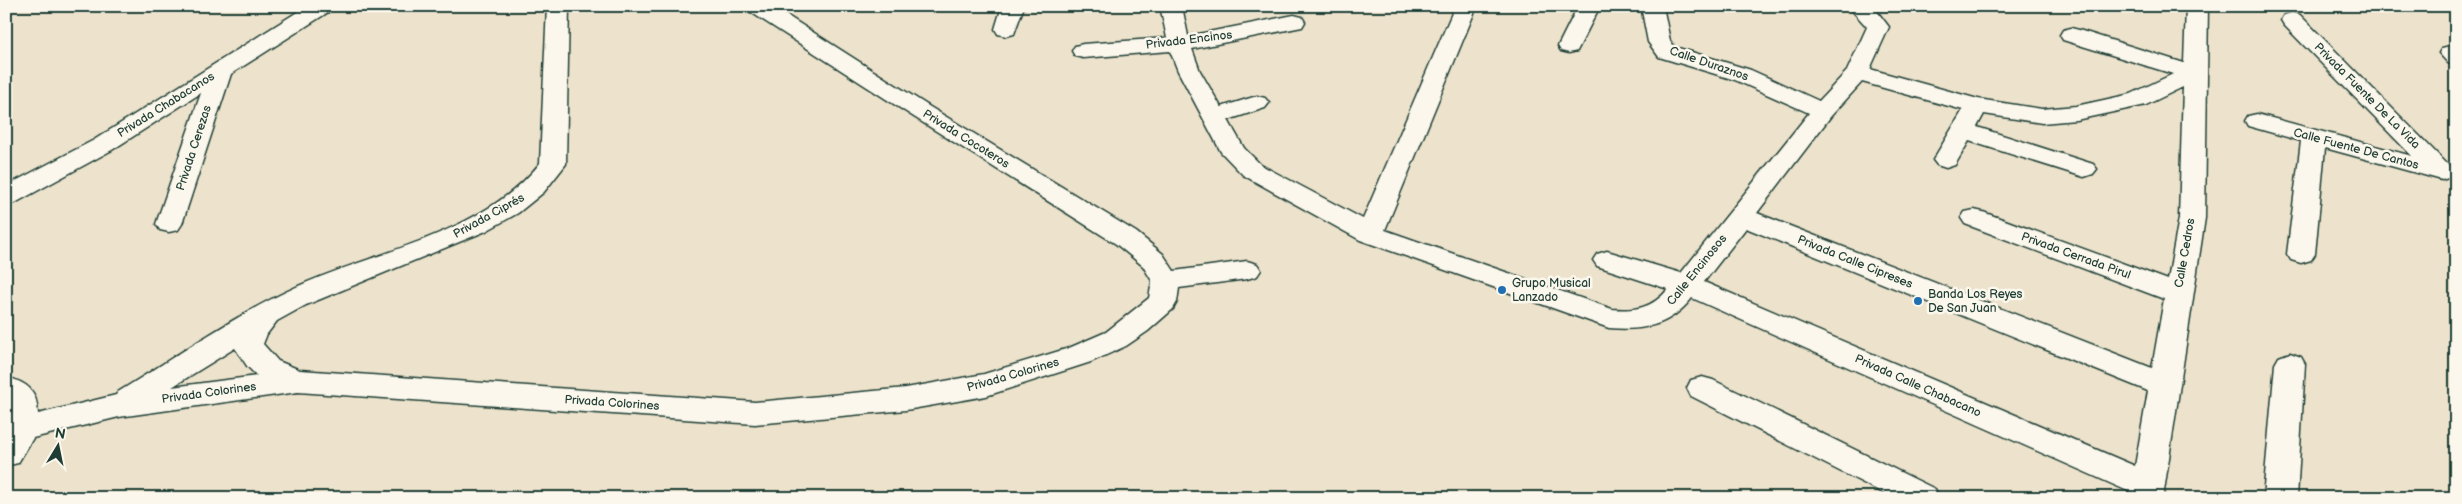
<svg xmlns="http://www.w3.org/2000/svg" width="2462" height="504" viewBox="0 0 2462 504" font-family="'Balsamiq Sans',sans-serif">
<rect width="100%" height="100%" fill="#ede3cc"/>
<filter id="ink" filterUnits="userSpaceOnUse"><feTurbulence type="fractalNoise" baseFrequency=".02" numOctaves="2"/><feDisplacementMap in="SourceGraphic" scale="10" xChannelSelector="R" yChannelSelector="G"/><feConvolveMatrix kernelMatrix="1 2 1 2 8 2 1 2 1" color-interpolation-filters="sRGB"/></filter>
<g filter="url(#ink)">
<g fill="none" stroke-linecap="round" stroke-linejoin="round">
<!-- minor casing -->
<g stroke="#1f3d34" stroke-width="3">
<path id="minor" d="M 307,6 L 333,6 L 330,11 L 231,74 L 182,224 L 178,230 L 169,232 L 160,230 L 156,224 L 201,93 L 112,150 L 15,203 L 6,205 L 6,186 L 94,140 Z
M 547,6 L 569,6 L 566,164 L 544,192 L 518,213 L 486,231 L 306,305 L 277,321 L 267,334 L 263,344 L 278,361 L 300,370 L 755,402 L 906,388 L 984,374 L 1069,348 L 1106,332 L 1149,298 L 1152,281 L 1143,266 L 1116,244 L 914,117 L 749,11 L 746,6 L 772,6 L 930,107 L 1136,232 L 1163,254 L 1174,271 L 1247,261 L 1257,264 L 1261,270 L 1257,276 L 1247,279 L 1179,288 L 1177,302 L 1173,309 L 1148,331 L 1126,346 L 1091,362 L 986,396 L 906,410 L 755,424 L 298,392 L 119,417 L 33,438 L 18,463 L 6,466 L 6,377 C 28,383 37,390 38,414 L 116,395 L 118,392 C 174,358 235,315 294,288 C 374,251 484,235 540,163 ZM 235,348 L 247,366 L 257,376 L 172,387 Z
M 1002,6 L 1024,6 L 1014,34 L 1006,36 L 998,34 L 995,29 Z
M 1160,6 L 1182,6 L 1188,36 L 1294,15 L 1302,17 L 1305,22 L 1302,27 L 1192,49 L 1200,71 L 1221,107 L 1257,96 L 1265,98 L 1269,103 L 1265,108 L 1228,120 L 1244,148 L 1261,165 L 1363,219 L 1455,6 L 1477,6 L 1385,230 L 1612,309 C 1635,311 1653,308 1668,289 L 1597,266 L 1593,260 L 1597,254 L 1607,251 L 1681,273 L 1809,113 L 1735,80 L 1659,57 L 1648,42 L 1641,6 L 1663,6 L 1670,41 L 1675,47 L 1751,70 L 1819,101 L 1847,71 L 1867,27 L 1848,6 L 1873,6 L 1889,27 L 1870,69 L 1978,99 L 2042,109 L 2076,106 L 2131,94 L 2173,74 L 2063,40 L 2060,35 L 2063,30 L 2071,28 L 2079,30 L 2184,63 L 2186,6 L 2208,6 L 2205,218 L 2163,498 L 2129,498 L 2130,492 L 1692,298 C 1670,326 1643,331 1609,328 L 1360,240 L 1243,175 L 1221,152 L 1178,71 L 1170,51 L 1083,58 L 1075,56 L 1072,51 L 1075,46 L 1083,44 L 1167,38 ZM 1862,82 L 1963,110 L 1933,160 L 1937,165 L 1946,168 L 1955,165 L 1969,141 L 2084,177 L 2093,174 L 2097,169 L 2093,164 L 1977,127 L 1984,114 L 2042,123 L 2076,120 L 2146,105 L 2183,87 L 2179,218 L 2168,280 L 1983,212 L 1974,210 L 1965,212 L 1961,218 L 1965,224 L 2164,299 L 2152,368 L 1757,213 L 1831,116 ZM 1746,228 L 2148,391 L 2135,466 L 1704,282 Z
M 1578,6 L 1600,6 L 1577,51 L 1569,53 L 1561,51 L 1558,46 Z
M 2292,13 L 2300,15 L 2455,172 L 2451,177 L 2442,180 L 2325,148 L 2315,254 L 2311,260 L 2301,263 L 2291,260 L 2287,254 L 2301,141 L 2248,126 L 2245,121 L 2248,116 L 2257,114 L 2412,156 L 2284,25 L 2281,20 L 2284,15 Z
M 2450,46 L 2456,48 L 2456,65 L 2448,63 L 2439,53 L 2442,48 Z
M 2290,353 L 2301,357 L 2305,364 L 2297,498 L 2263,498 L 2275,364 L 2279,357 Z
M 1702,377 L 1713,380 L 1935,489 L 1940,498 L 1893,498 L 1691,396 L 1687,388 L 1691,380 Z"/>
</g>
<!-- minor -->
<use href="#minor" fill="#fbf7ec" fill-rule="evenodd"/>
</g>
</g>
<!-- markers -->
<g fill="#1f6fb2" stroke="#fbf7ec" stroke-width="2">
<circle cx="1502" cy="290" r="5"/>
<circle cx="1918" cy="301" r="5"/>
</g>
<g text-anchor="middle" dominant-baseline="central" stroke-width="5" stroke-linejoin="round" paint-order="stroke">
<!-- street labels -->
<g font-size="12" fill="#1f3d34" stroke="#fbf7ec">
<text transform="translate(1189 40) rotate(-7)">Privada Encinos</text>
<text transform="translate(1709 64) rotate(19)">Calle Duraznos</text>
<text transform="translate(2367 96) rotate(45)">Privada Fuente De La Vida</text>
<text transform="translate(166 105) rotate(-32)">Privada Chabacanos</text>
<text transform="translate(966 139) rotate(32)">Privada Cocoteros</text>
<text transform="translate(194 148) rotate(-72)">Privada Cerezas</text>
<text transform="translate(2356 149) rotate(15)">Calle Fuente De Cantos</text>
<text transform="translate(489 216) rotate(-29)">Privada Ciprés</text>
<text transform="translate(2185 253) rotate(-80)">Calle Cedros</text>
<text transform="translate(2076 256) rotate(20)">Privada Cerrada Pirul</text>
<text transform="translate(1855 262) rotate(22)">Privada Calle Cipreses</text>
<text transform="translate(1697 270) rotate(-51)">Calle Encinosos</text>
<text transform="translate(1013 375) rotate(-16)">Privada Colorines</text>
<text transform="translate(1918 386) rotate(24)">Privada Calle Chabacano</text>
<text transform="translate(209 393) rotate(-8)">Privada Colorines</text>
<text transform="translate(612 403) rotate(4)">Privada Colorines</text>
</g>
<!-- poi labels -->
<g font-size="12" fill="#1f3d34" stroke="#fbf7ec" text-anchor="start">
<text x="1512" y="283">Grupo Musical<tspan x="1512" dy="14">Lanzado</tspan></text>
<text x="1928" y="294">Banda Los Reyes<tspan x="1928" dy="14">De San Juan</tspan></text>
</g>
</g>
<!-- margin -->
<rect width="2462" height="504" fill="none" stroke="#fbf7ec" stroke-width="25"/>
<rect x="12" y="12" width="2437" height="479" fill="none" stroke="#1f3d34" stroke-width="2" filter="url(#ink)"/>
<!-- north arrow -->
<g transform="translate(58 446) rotate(10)" stroke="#fbf7ec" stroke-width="4" paint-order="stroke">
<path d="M0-4L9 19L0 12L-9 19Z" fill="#1f3d34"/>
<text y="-8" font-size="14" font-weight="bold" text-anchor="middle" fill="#1f3d34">N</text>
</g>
</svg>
